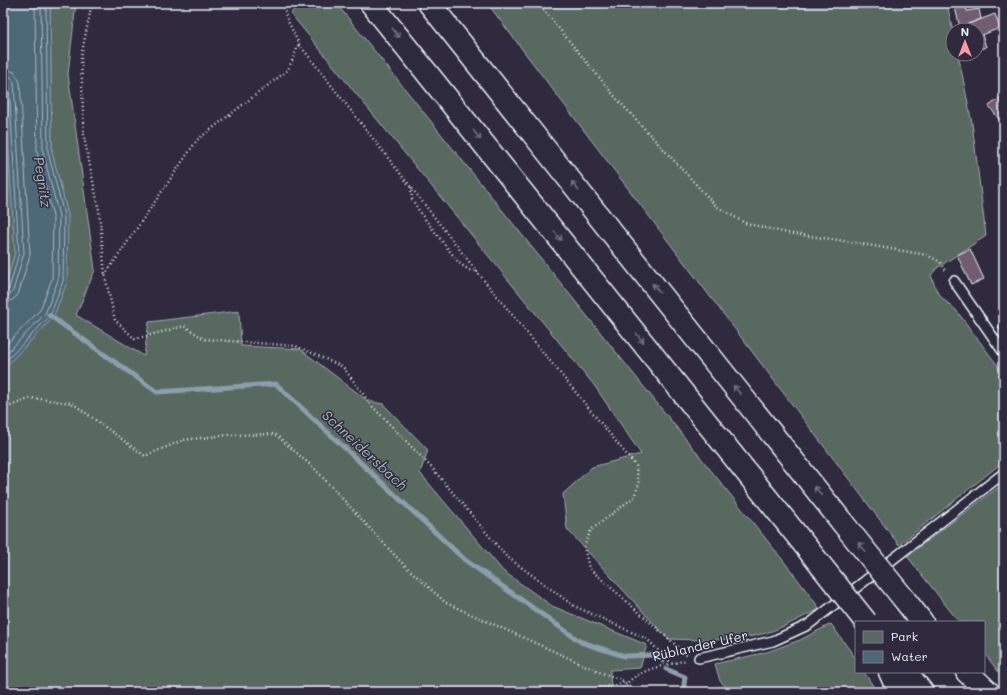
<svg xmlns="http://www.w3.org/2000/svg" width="1007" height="695" viewBox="0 0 1007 695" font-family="Mali,sans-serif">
<rect width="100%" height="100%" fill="#2f2a3d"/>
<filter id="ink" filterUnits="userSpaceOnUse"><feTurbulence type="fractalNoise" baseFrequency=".025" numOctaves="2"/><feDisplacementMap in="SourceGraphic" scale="8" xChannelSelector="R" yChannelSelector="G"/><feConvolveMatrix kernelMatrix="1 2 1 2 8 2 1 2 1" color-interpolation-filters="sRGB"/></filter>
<g filter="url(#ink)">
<!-- green -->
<path fill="#596961" stroke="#a0adac" d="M 50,3 L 76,3 L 68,74 L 95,270 L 76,315 L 144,356 L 149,322 L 239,311 L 241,346 L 300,349 L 368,401 L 383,404 L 428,450 L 420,473 L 503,571 L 552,606 L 647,645 L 640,668 L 610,670 L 611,692 L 3,692 L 3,369 L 53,318 L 68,215 L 52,152 Z
M 297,3 L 336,3 L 786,564 L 820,609 C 802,617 785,627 766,633 C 735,642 700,640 668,639 L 567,529 L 563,494 L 592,467 L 641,454 L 594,385 L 291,14 Z
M 487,3 L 947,3 L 953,32 L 953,54 L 958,54 L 972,123 L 986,236 L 937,268 L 931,275 L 936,289 L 943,299 L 956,310 L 1004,374 L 1004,461 L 899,545 Z
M 3,57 L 15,253 L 3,293 L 5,213 L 3,197 Z
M 1004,483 L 1004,679 L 984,653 L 984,622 L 959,622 L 907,556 Z
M 831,624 L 856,659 L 856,672 L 864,672 L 877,692 L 732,692 L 720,681 L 715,664 L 767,652 L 800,640 Z"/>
<!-- water -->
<path fill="#4e6777" stroke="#8c9eab" d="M 3,3 L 50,3 L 52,152 L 68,215 L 67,282 L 53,318 L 3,369 L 3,293 L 15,253 L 3,57 Z"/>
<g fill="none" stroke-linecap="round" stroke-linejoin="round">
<!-- shore -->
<path stroke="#aabac4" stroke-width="1" d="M 3,68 L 14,72 L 20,82 L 30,255 L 18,295 L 11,301 L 3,303
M 3,74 L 10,76 L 14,83 L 24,253 L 13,291 L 9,295 L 3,297
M 3,80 L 7,80 L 9,84 L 19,253 L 9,289 L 3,292
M 3,348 L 40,310 L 52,279 L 53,216 L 37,152 L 35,3
M 3,357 L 45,314 L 58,280 L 59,216 L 43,152 L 41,3
M 3,364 L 50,316 L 63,281 L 64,215 L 48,152 L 46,3"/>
<!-- stream -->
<path stroke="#8c9eab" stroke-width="5" d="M 49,315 L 157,392 L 276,384 L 465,560 L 581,642 L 624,656 L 658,655 L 663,661
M 666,669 L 685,677 L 683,692"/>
</g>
<!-- building -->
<path fill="#715b70" stroke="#e8f1f8" d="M 965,3 L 967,11 L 979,9 L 981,19 L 960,27 L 954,4 Z
M 995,14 L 1000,28 L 982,35 L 986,47 L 977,50 L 977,30 L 964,30 L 963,26 Z
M 1004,95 L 1004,126 L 989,106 Z
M 970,249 L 984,279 L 971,285 L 957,255 Z
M 1004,322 L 1004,336 L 998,327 Z
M 717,687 L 723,687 L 730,692 L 711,692 Z"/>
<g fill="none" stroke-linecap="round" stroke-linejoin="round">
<!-- service casing -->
<g stroke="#e8f1f8" stroke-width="12">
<path id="service" d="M 954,281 L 1004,353
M 699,658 L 773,641 L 808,625 L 1004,473"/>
</g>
<!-- motorway casing -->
<g stroke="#e8f1f8" stroke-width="25">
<path id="motorway" d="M 371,3 L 807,548
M 429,3 L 842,522
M 904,599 L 922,622
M 890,672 L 899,692
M 906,672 L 922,692
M 967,672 L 988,692"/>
</g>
<!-- path -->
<path stroke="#e8f1f8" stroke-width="2.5" stroke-dasharray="1 3" stroke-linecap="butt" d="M 92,3 L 81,57 L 84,137 L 99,210 L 105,276 L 115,320 L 135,339 L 184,326 L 204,339 L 296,346 L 343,367 L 372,406 L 432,468 L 506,556 L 574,606 L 647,639 L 672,664
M 284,3 L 286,17 L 299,44 L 478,273 L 636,466 L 639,484 L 634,497 L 591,530 L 584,547 L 589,568 L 687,655
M 538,3 L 617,99 L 716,206 L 745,223 L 787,233 L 838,240 L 927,255 L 940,262 L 946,271
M 411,187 L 412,199 L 421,214 L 459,263 L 469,270 L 478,272
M 105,275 L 197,140 L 288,70 L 299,44
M 3,409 L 31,398 L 72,403 L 145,456 L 183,440 L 228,435 L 275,434 L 315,469 L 401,562 L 446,603 L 600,672 L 626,682
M 584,692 L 626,682
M 621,692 C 633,669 663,666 687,660"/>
<!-- service -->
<use href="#service" stroke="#2f2a3d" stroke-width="9"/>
<!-- motorway -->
<use href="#motorway" stroke="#2f2a3d" stroke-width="22"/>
<!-- motorway-bridge casing -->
<g stroke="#e8f1f8" stroke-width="25" stroke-linecap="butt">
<path id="motorway-bridge" d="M 842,522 L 904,599
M 807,548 L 866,622"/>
</g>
<!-- motorway-bridge -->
<use href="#motorway-bridge" stroke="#2f2a3d" stroke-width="22"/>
</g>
<!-- one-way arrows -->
<defs><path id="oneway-shaft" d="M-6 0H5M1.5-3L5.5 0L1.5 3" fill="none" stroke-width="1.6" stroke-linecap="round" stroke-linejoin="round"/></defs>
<g stroke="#70707e">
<use href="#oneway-shaft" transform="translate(396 33) rotate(51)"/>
<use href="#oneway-shaft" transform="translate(477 135) rotate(51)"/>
<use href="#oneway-shaft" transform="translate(575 186) rotate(-129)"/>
<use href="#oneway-shaft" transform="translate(558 236) rotate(51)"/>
<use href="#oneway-shaft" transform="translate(656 288) rotate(-129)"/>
<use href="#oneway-shaft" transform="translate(640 338) rotate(51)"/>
<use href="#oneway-shaft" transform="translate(737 390) rotate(-129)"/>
<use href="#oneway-shaft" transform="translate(818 491) rotate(-129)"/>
<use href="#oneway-shaft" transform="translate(862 547) rotate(-129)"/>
</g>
</g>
<g text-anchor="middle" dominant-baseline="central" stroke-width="3" stroke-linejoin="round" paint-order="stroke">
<!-- street labels -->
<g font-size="13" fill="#e8f1f8" stroke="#2f2a3d">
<text transform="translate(700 645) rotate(-13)">Rüblander Ufer</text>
</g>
<!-- water labels -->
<g font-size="14" font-style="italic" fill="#aabac4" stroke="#2f2a3d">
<text transform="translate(43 182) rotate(81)">Pegnitz</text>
<text transform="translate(365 450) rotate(43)">Schneidersbach</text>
</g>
</g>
<!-- margin -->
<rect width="1007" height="695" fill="none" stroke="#2f2a3d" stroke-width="16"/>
<rect x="8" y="8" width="991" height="679" fill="none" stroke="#e8f1f8" stroke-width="1.5" filter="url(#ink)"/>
<!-- legend -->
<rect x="855" y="621" width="130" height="52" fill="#2f2a3d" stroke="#797a88"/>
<rect x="863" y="631" width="20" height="12" fill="#596961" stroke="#797a88"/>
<text x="891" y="641" font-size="12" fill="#e8f1f8">Park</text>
<rect x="863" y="651" width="20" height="12" fill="#4e6777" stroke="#797a88"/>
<text x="891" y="661" font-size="12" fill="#e8f1f8">Water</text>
<!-- north arrow -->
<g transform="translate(965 42)"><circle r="19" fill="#2f2a3d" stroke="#797a88"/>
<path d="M0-3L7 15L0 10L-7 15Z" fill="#ff9aa2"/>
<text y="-6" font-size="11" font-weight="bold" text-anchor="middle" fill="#e8f1f8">N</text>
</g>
</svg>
